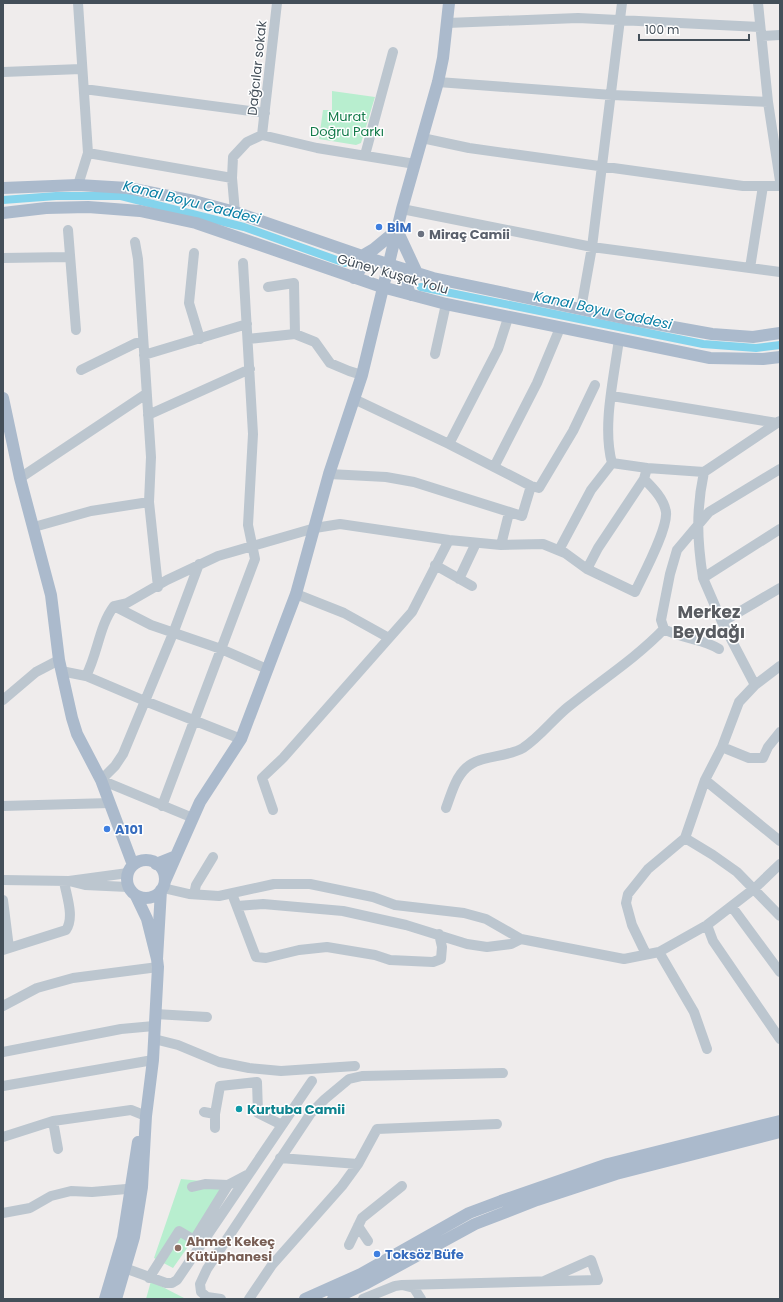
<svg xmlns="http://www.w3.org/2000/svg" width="783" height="1302" viewBox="0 0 783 1302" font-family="Poppins,sans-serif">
<rect width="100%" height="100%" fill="#efecec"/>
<!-- green -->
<path fill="#b8eecf" d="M 332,91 L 375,97 L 361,143 L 356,145 L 319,139 L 323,110 L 332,110 Z
M 181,1179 L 232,1184 L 173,1268 L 154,1258 Z
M 151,1281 L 184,1298 L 183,1299 L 146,1299 Z"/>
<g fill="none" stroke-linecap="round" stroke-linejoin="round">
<!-- canal -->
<path stroke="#84d3ec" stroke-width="8" d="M 3,200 L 56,196 L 121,196 L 244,227 L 345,263
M 421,287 L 703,344 L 756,348 L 780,345"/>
<!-- minor -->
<path stroke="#bcc6cf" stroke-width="10" d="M 758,3 L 768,102 L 780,181
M 447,23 L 578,18 L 760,27
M 762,36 L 780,35
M 3,72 L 81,69
M 438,82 L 612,95 L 768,102
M 84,89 L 265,113
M 262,135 L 277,3
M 422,138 L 469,148 L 743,186 L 780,186
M 88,153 L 232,178
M 365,155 L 393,52
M 78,185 L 88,153 L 78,3
M 402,209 L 592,247 L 780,272
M 235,212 L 232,178 L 233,157 L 247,142 L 262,135 L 317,148 L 415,164
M 68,230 L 76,330
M 135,242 L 138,259 L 151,457 L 149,502 L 158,587
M 194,253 L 189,303 L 200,339
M 3,258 L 69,257
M 750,268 L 763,186
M 268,287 L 294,283 L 295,334
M 581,309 L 592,247 L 622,3
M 248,339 L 295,334 L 315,342 L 330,363 L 349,371 L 362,375
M 619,339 C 614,378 602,426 612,463 L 647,468
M 435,354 L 446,304
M 144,355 L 247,324
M 81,370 L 136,343 L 142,343
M 612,396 L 777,423
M 354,399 L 449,444 L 531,486 L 539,488 L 573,431 L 595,385
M 148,415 L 250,369
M 449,444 L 498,349 L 508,318
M 494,467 L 537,383 L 560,328
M 329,474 L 386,477 L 414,482 L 522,516 L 531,486
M 20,478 L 146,394
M 34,527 L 91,511 L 149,502
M 501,545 L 509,513
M 559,550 L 591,490 L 612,463
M 435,565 L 472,586
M 587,569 L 598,548 L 644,479 L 647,468 L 704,472
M 703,578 C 697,540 696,510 704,472 L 780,421
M 459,579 L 476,543
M 296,594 L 344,613 L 389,638
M 114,606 L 151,625 L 221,649 L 267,669
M 722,622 L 780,588
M 719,649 C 702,638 681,639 664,629 L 661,620 L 670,574 L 677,550 L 709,512 L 780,469
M 61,671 L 86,676 L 145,701 L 241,739
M 86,676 C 98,653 99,626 114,606 L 127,603 L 167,580 L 218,556 L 315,528 L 340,524 L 449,540 L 501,545 L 543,544 L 565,553 L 587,569 L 635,592 C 643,575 668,529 666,512 C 664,499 653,488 644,479
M 755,685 L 780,666
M 3,700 L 36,672 L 59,660
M 722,747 L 749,758 L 763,758 L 768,747 L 780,732
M 705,780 L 780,841
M 3,806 L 110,803
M 162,806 L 255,559 L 248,525 L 253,434 L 243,263
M 446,808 C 451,795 455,778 466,768 C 479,755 506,758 523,748 C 540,737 552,720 568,707 C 600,681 635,659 664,629
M 273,810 L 262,778 L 283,758 L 412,612 L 449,540
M 193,818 L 101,780 L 115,766 L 123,754 L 174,631 L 199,564
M 685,838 L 713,855 L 737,872 L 780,916
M 128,873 L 69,881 L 85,885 L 128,887
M 3,880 L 69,881
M 163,888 L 189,894 L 219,896 L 274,884 L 310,884 L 373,897 L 395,905 L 464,913 L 486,919 L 521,939 L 624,959 L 659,952 L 707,925 L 755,888 L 780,864
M 194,894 L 196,885 L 213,857
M 234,899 L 256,957 L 266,958 L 299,950 L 327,947 L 375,955 L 390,960 L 433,962 L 441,959 L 442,947 L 439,934
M 3,900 L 9,948
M 237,906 L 263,904 L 343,911 L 406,925 L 467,944 L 487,947 L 511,944 L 521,939
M 732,907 L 780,972
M 707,925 L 713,941 L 780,1039
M 3,950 L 66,930 C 75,917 66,895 64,881
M 659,952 L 694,1012 L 707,1049
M 646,954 L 632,925 L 626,903 L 628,894 L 648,869 L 685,838 L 705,780 L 722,747 L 739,702 L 755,685 L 722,622 L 703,578 L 780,529
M 3,1006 L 37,988 L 73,978 L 158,967
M 155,1014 L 207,1017
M 154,1039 L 178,1045 L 219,1062 L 249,1068 L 281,1071 L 355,1066
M 3,1052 L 121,1029 L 154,1026
M 3,1086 L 153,1060
M 204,1112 L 215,1114 L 220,1086 L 257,1082 L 258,1113 L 282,1125
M 215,1114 L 215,1128
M 53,1121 L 58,1149
M 3,1137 L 53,1121 L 131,1110 L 146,1116
M 280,1158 L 358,1164
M 192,1187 L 205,1184 L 228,1185 L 247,1175
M 3,1213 L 30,1208 L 51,1196 L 71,1191 L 92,1192 L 138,1188
M 358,1226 L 368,1241
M 194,1240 L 228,1185
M 349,1245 L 362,1218 L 402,1186
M 119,1266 L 166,1283 L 172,1283 L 177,1280 L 312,1081
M 149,1278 L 179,1231 L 201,1244
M 402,1285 L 598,1280 L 591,1260 L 544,1281
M 221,1299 L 207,1297 L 201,1292 L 200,1284 L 207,1269 L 311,1113 L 325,1099 L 349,1079 L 362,1076 L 503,1073
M 249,1299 L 272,1265 L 342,1186 L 358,1164 L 377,1129 L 497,1124
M 363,1299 L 395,1286 L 402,1285 L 414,1288 L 421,1299"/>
<!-- major -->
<path stroke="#abbacc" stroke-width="12" d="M 3,188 L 78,185 L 128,188 L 194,201 L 235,212 L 362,256 L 433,278 L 623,318 L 712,334 L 753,337 L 780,333
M 3,213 L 46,208 L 88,207 L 140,211 L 196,223 L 382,287 L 446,304 L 710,358 L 763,359 L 780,357
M 354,278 L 364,264 L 362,256 L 374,249 L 397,230 L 417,273 C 406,279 405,285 411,295
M 3,398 L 20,478 L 51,595 L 59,660 L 72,718 L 77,734 L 101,780 L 133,865
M 176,856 L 200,802 L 241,739 L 296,594 L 329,474 L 362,375 L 402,209 L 438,82 L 443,58 L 449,3
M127 879a19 19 0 1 1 38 0a19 19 0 1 1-38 0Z
M 156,864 L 176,856 L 165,881
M 136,896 L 147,919 L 157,959 L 161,890
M 105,1299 L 123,1238 L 138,1142
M 116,1299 L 134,1237 L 142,1187 L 146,1116 L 153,1060 L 158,967 L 157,959
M 305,1299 L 361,1274 L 469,1213 L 501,1201 L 608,1164 L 780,1121
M 333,1299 L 367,1283 L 475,1224 L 537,1200 L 616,1174 L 780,1132"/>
</g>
<!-- markers -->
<g fill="#3f7fe0" stroke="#fff" stroke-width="1.5">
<circle cx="379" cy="227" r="4"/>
<circle cx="107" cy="829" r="4"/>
<circle cx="377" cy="1254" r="4"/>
</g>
<circle fill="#6b7280" stroke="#fff" stroke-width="1.5" cx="421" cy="234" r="4"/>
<circle fill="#0f9aa8" stroke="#fff" stroke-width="1.5" cx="239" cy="1109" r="4"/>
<circle fill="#8d6e63" stroke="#fff" stroke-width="1.5" cx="178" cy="1248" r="4"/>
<g text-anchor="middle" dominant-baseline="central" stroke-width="3" stroke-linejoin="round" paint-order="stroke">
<!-- street labels -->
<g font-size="13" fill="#444f59" stroke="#fff">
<text transform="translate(257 68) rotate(-84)">Dağcılar sokak</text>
<text transform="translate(393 274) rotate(16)">Güney Kuşak Yolu</text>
</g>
<!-- park labels -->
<g font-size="13" fill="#157b4b" stroke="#fff">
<text x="347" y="116">Murat<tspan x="347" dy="15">Doğru Parkı</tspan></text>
</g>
<!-- shop labels -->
<g font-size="13" font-weight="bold" fill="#366cbe" stroke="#fff" text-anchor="start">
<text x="387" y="227">BİM</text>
<text x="115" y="829">A101</text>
<text x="385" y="1254">Toksöz Büfe</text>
</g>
<!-- worship labels -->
<g font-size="13" font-weight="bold" fill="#5b616d" stroke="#fff" text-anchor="start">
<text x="429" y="234">Miraç Camii</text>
</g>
<!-- culture labels -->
<g font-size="13" font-weight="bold" fill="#0d838f" stroke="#fff" text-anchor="start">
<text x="247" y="1109">Kurtuba Camii</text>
</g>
<!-- education labels -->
<g font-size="13" font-weight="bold" fill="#785e54" stroke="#fff" text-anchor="start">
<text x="186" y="1241">Ahmet Kekeç<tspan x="186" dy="15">Kütüphanesi</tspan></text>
</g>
<!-- water labels -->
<g font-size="14" font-style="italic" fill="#0a80a6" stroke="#fff">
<text transform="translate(192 202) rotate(14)">Kanal Boyu Caddesi</text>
<text transform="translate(603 310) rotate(12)">Kanal Boyu Caddesi</text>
</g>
<!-- district labels -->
<g font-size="17" font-weight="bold" fill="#595c61" stroke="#fff">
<text x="709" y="612">Merkez<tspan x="709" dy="20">Beydağı</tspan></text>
</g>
</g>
<!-- border -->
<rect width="783" height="1302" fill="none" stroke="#444f59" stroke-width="8"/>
<!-- scale -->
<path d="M639 34v6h110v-6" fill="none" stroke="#444f59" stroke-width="2"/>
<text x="645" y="34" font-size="12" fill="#444f59" stroke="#ffffff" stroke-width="3" paint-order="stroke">100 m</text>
</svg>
